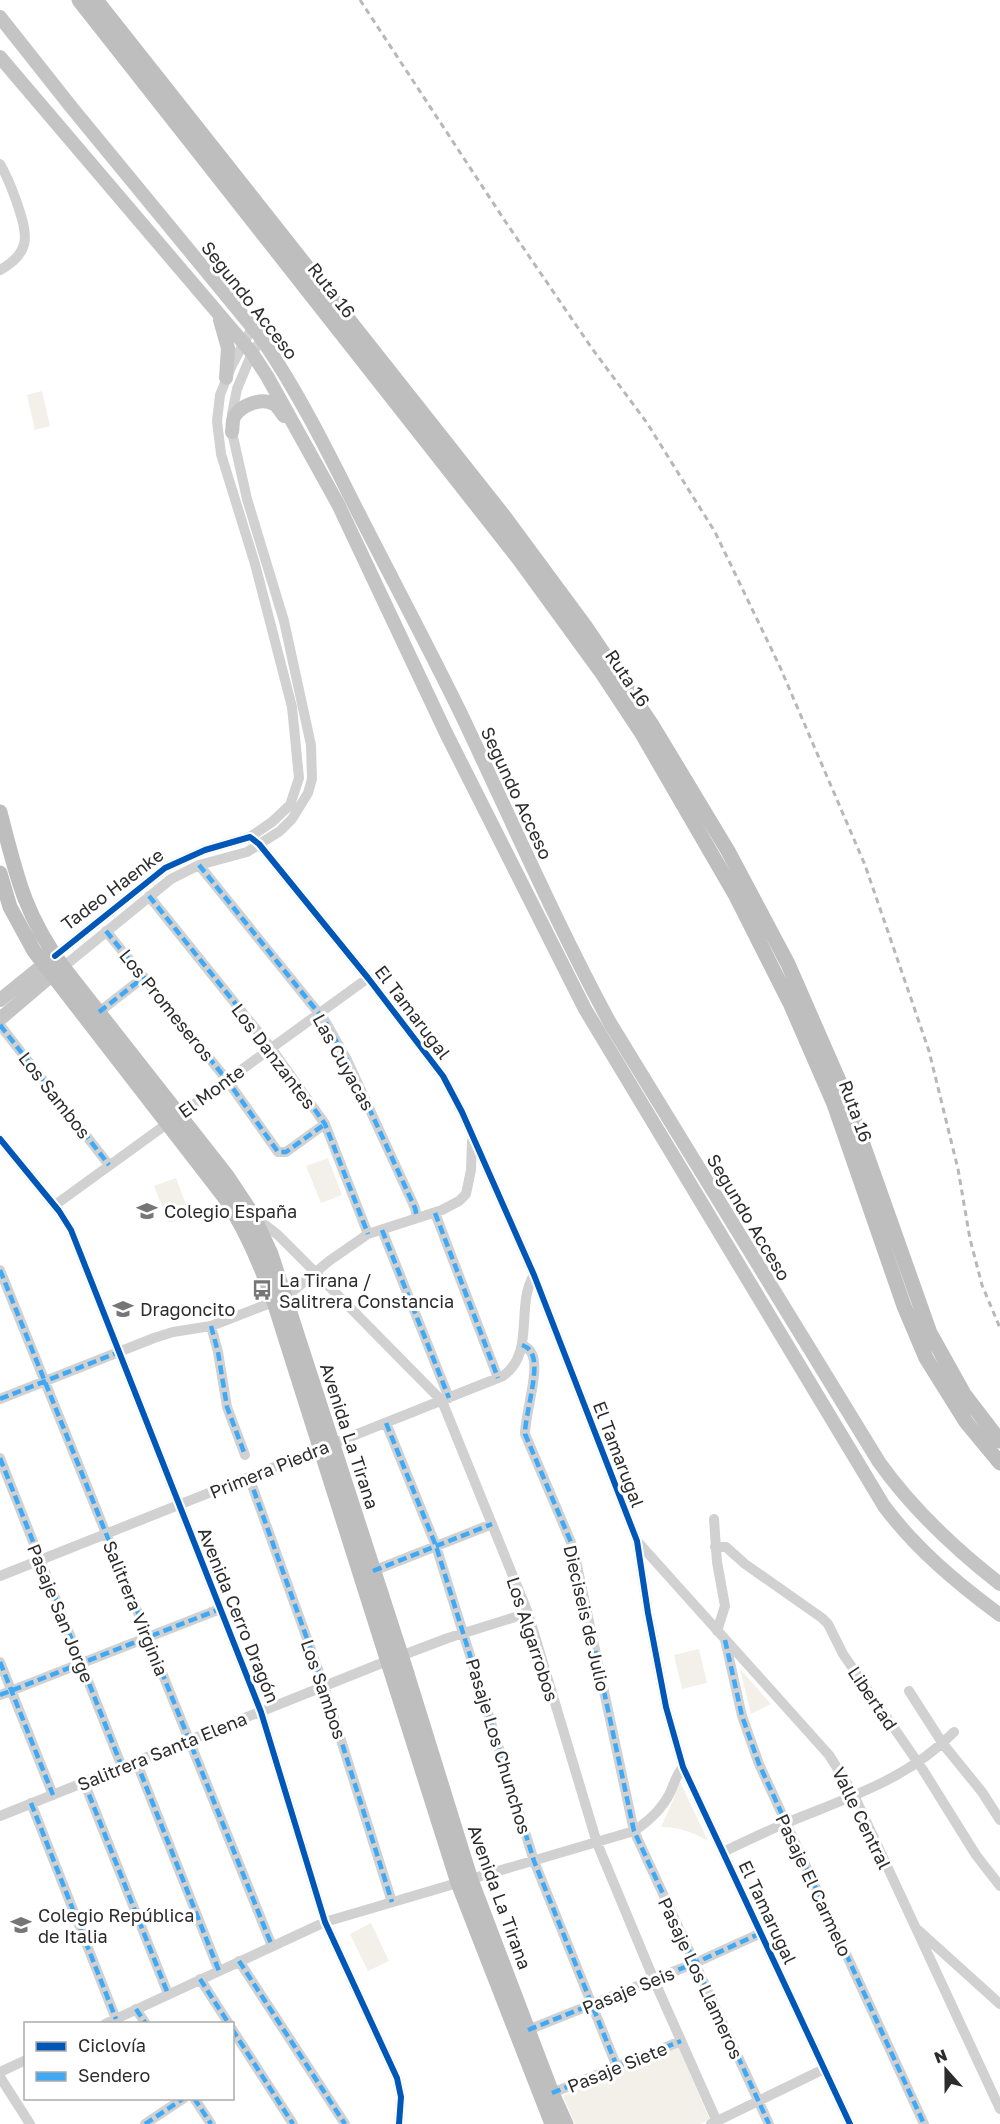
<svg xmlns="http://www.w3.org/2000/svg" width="1000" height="2124" viewBox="0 0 1000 2124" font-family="'Golos Text',sans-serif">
<rect width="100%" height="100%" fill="#fff"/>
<!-- green -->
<path fill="#f3f0ea" d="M 42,391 L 50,426 L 35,430 L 27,395 Z
M 328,1158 L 342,1195 L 321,1203 L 306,1166 Z
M 176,1178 L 190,1215 L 169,1223 L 154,1186 Z
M 699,1649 L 707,1683 L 682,1689 L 674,1655 Z
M 740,1669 L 771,1704 L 751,1714 Z
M 678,1777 L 708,1841 C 692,1832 679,1827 661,1827 L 675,1796 Z
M 371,1923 L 389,1961 L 368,1971 L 350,1934 Z
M 678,2046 L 710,2120 L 700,2124 L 575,2124 L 563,2096 Z"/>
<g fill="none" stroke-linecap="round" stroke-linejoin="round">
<!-- minor -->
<path stroke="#d1d1d1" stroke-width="10" d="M 0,164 C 8,177 12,189 17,203 C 27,233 33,252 0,270
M 250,837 L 272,822 L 290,805 L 299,778 L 292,707 L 255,564 L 221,454 L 217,421 L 220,395 L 232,365 L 252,328
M 199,865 L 325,1021 L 347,1060 L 415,1208 L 417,1217
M 149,896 L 271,1048 L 325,1124 L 368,1234
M 106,931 L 227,1080 L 278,1152 L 286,1152 L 325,1124
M 55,956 L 165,868 L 205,850 L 250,837 L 259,844 L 368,978 L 443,1076 L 462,1112 L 534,1275 L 637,1541 L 648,1613 L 666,1707 L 683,1767 L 850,2124
M 63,967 L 171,879 L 199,865 L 247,852 L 280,831 L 292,819 L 308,793 L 312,779 L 311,745 L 306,722 L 284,621 L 247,499 L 232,432 L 232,414 L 237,389 L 252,353 L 262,339
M 99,1012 L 144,977
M 0,1025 L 109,1165
M 0,1139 L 59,1211 L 71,1230 L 261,1712 L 325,1922 L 397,2078 L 401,2097 L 399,2124
M 55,1205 L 368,978
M 435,1213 L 498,1378
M 255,1217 L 278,1235 L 307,1264 L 442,1401 L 528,1613 L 597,1843 L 654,1980 L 718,2124
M 382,1230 L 449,1398
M 0,1270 L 272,1946
M 211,1326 L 218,1352 L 227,1407 L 245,1455
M 522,1345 C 527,1347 530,1349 532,1354 C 540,1370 525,1414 525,1434 L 573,1547 L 634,1831 L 769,2124
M 0,1399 L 154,1338 L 173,1332 L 211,1326 L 286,1297 L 329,1261 L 368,1234 L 442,1210 L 459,1201 L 466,1194 L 471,1170 L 472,1141
M 386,1423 L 436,1546 L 534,1861 L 617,2067
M 0,1458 L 122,1767
M 249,1477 L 324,1686 L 392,1902
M 714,1519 L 717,1562 L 725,1606 L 717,1631
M 637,1541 L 829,1755 L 853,1793 L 1000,2109
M 715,1547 L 726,1547 L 745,1564 L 822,1618 L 828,1624 L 843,1654 L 923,1770 L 976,1855 L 1000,1886
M 373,1571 L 492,1524
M 0,1576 L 503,1376 C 536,1353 515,1305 534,1275
M 725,1640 L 742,1716 L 759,1764 L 924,2124
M 0,1662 L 53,1795
M 909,1691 L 943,1744 L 982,1792 L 1000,1820
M 0,1695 L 220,1609
M 136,1761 L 219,1971
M 84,1782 L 168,1994
M 31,1803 L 116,2019
M 0,1816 L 382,1663 L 448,1638 L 528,1613
M 723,1852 C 744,1842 765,1832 786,1823 C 847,1798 907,1780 954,1732
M 918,1930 L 1000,2004
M 239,1961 L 345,2124
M 200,1979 L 229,2024
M 136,2009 L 146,2024
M 105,2024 L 325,1922 L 634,1831 C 649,1821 662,1809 670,1793 C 674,1784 676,1775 683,1767
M 232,2029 L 293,2124
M 528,2030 L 695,1963 L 761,1933
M 0,2072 L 26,2060
M 0,2077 L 30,2124
M 552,2093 L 681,2041
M 194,2098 L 211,2124
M 145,2124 L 184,2098
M 711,2124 L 824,2069"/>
<!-- major -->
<path stroke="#c4c4c4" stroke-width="14" d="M 0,17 L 72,108 L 262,339 C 300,395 329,454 359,514 C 393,581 429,648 462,716 C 511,819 556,923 610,1023 L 879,1462 C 913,1510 954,1548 1000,1584
M 0,57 L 252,353 L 267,376 L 338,504 L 446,733 L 585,1009 L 884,1506 C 916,1549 957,1583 1000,1615
M 220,320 L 228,348 L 226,378
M 232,432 C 233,427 232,422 234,417 C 241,405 261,397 274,404 C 278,407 281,412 284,416
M 0,1000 L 52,958
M 0,1019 L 60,968"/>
<!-- highway -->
<path stroke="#bebebe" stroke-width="15" d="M 79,0 L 519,559 L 602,673 L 641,732 L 736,896 L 790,1003 L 834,1104 L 904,1306 L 926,1358 L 966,1422 L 1000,1463
M 96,0 L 503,515 L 585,626 L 652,725 L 728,851 L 788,964 L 847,1099 L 930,1333 L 964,1394 L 1000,1441
M 0,812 C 16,874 24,914 63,967 L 227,1176 L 253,1215 L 271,1254 L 404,1664 L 471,1880 L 552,2093 L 566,2124
M 0,873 L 10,907 L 34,951 L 225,1198 C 247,1231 261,1265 274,1302 L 458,1883 L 552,2124"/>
<!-- rail -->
<path stroke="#b8b8b8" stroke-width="3" stroke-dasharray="6 4.5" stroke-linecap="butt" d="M 360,0 L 505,221 L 591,347 L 647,423 L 715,532 L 780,667 L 865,865 L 929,1051 L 958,1169 L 970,1239 L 982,1285 L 1000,1328"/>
<!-- quiet -->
<path stroke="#3fa9f5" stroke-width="4.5" stroke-dasharray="9 4.5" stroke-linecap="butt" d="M 199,865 L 325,1021 L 347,1060 L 415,1208 L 417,1217
M 149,896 L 271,1048 L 325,1124 L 368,1234
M 106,931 L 227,1080 L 278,1152 L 286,1152 L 325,1124
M 99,1012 L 144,977
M 0,1025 L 109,1165
M 435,1213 L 498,1378
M 382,1230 L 449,1398
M 0,1270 L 272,1946
M 211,1326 L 218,1352 L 227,1407 L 245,1455
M 522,1345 C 527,1347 530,1349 532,1354 C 540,1370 525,1414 525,1434 L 573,1547 L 634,1831 L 769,2124
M 0,1399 L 119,1352
M 386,1423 L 436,1546 L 534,1861 L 617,2067
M 0,1458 L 122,1767
M 249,1477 L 324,1686 L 392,1902
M 373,1571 L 492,1524
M 725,1640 L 742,1716 L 759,1764 L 924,2124
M 0,1662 L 53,1795
M 0,1695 L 220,1609
M 136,1761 L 219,1971
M 84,1782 L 168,1994
M 31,1803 L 116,2019
M 239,1961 L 345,2124
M 200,1979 L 229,2024
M 136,2009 L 146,2024
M 232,2029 L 293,2124
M 528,2030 L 695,1963 L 761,1933
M 552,2093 L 681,2041
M 194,2098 L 211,2124
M 145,2124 L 184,2098"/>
<!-- cycleway casing -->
<g stroke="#fff" stroke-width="10">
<path id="cycleway" d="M 55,956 L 165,868 L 205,850 L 250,837 L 259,844 L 368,978 L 443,1076 L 462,1112 L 534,1275 L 637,1541 L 648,1613 L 666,1707 L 683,1767 L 850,2124
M 0,1139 L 59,1211 L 71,1230 L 261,1712 L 325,1922 L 397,2078 L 401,2097 L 399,2124"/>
</g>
<!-- cycleway -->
<use href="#cycleway" stroke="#0057b8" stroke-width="6"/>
</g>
<!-- icons -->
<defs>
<g id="school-bare" transform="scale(1.62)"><path d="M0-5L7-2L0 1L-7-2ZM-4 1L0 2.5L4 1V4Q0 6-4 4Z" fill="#767676" stroke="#fff" stroke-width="2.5" paint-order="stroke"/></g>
<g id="bus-bare" transform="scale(1.62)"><path d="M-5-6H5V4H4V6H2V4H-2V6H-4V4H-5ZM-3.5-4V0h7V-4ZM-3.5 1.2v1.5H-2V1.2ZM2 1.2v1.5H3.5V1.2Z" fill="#767676" stroke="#fff" stroke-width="2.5" paint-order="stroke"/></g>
</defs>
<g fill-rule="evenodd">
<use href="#school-bare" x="147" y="1211"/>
<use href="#bus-bare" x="262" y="1290"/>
<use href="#school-bare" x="123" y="1309"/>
<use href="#school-bare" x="21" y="1925"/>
</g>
<g text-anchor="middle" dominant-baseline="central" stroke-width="6" stroke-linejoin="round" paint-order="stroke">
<!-- street labels -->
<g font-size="18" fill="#2c2c2c" stroke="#fff">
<text transform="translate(332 290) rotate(52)">Ruta 16</text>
<text transform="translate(250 300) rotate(52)">Segundo Acceso</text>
<text transform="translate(628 678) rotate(56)">Ruta 16</text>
<text transform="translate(517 793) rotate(65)">Segundo Acceso</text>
<text transform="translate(112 889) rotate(-37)">Tadeo Haenke</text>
<text transform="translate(167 1005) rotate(51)">Los Promeseros</text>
<text transform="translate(413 1012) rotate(53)">El Tamarugal</text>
<text transform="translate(274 1056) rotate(53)">Los Danzantes</text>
<text transform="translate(344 1062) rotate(61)">Las Cuyacas</text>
<text transform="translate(211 1091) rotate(-36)">El Monte</text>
<text transform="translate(55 1095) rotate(52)">Los Sambos</text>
<text transform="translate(856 1111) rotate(70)">Ruta 16</text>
<text transform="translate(749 1217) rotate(59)">Segundo Acceso</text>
<text transform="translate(350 1436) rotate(72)">Avenida La Tirana</text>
<text transform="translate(619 1454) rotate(69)">El Tamarugal</text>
<text transform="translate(269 1469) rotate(-22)">Primera Piedra</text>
<text transform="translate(136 1608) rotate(68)">Salitrera Virginia</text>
<text transform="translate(61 1613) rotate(68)">Pasaje San Jorge</text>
<text transform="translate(239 1615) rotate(68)">Avenida Cerro Dragón</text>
<text transform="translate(587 1618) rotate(77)">Dieciseis de Julio</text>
<text transform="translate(533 1639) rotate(72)">Los Algarrobos</text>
<text transform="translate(324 1689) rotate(71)">Los Sambos</text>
<text transform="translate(873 1698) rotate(56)">Libertad</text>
<text transform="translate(499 1746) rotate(73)">Pasaje Los Chunchos</text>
<text transform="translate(162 1751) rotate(-22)">Salitrera Santa Elena</text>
<text transform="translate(862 1818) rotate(64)">Valle Central</text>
<text transform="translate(814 1885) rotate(65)">Pasaje El Carmelo</text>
<text transform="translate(500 1897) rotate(70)">Avenida La Tirana</text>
<text transform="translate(768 1912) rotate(65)">El Tamarugal</text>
<text transform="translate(701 1978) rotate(65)">Pasaje Los Llameros</text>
<text transform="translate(628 1990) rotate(-22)">Pasaje Seis</text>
<text transform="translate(617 2067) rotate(-22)">Pasaje Siete</text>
</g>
<!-- poi labels -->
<g font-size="18" fill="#2c2c2c" stroke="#fff" text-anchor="start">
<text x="164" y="1211">Colegio España</text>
<text x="279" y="1280">La Tirana /<tspan x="279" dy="21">Salitrera Constancia</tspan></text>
<text x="140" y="1309">Dragoncito</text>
<text x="38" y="1915">Colegio República<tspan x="38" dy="21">de Italia</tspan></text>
</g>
</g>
<!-- legend -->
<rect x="24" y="2022" width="210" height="78" fill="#ffffff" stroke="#ababab" stroke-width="1.5"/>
<rect x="36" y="2042" width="30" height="9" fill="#0057b8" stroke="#ababab" stroke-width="1.5"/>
<text x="78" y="2052" font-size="18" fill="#2c2c2c">Ciclovía</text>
<rect x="36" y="2072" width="30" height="9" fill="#3fa9f5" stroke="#ababab" stroke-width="1.5"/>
<text x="78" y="2082" font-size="18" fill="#2c2c2c">Sendero</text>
<!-- north arrow -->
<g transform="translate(946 2070) rotate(339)" stroke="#ffffff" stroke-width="4.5" paint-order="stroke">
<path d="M0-4.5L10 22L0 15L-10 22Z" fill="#2c2c2c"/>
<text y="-9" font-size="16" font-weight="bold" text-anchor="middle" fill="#2c2c2c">N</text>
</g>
</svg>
